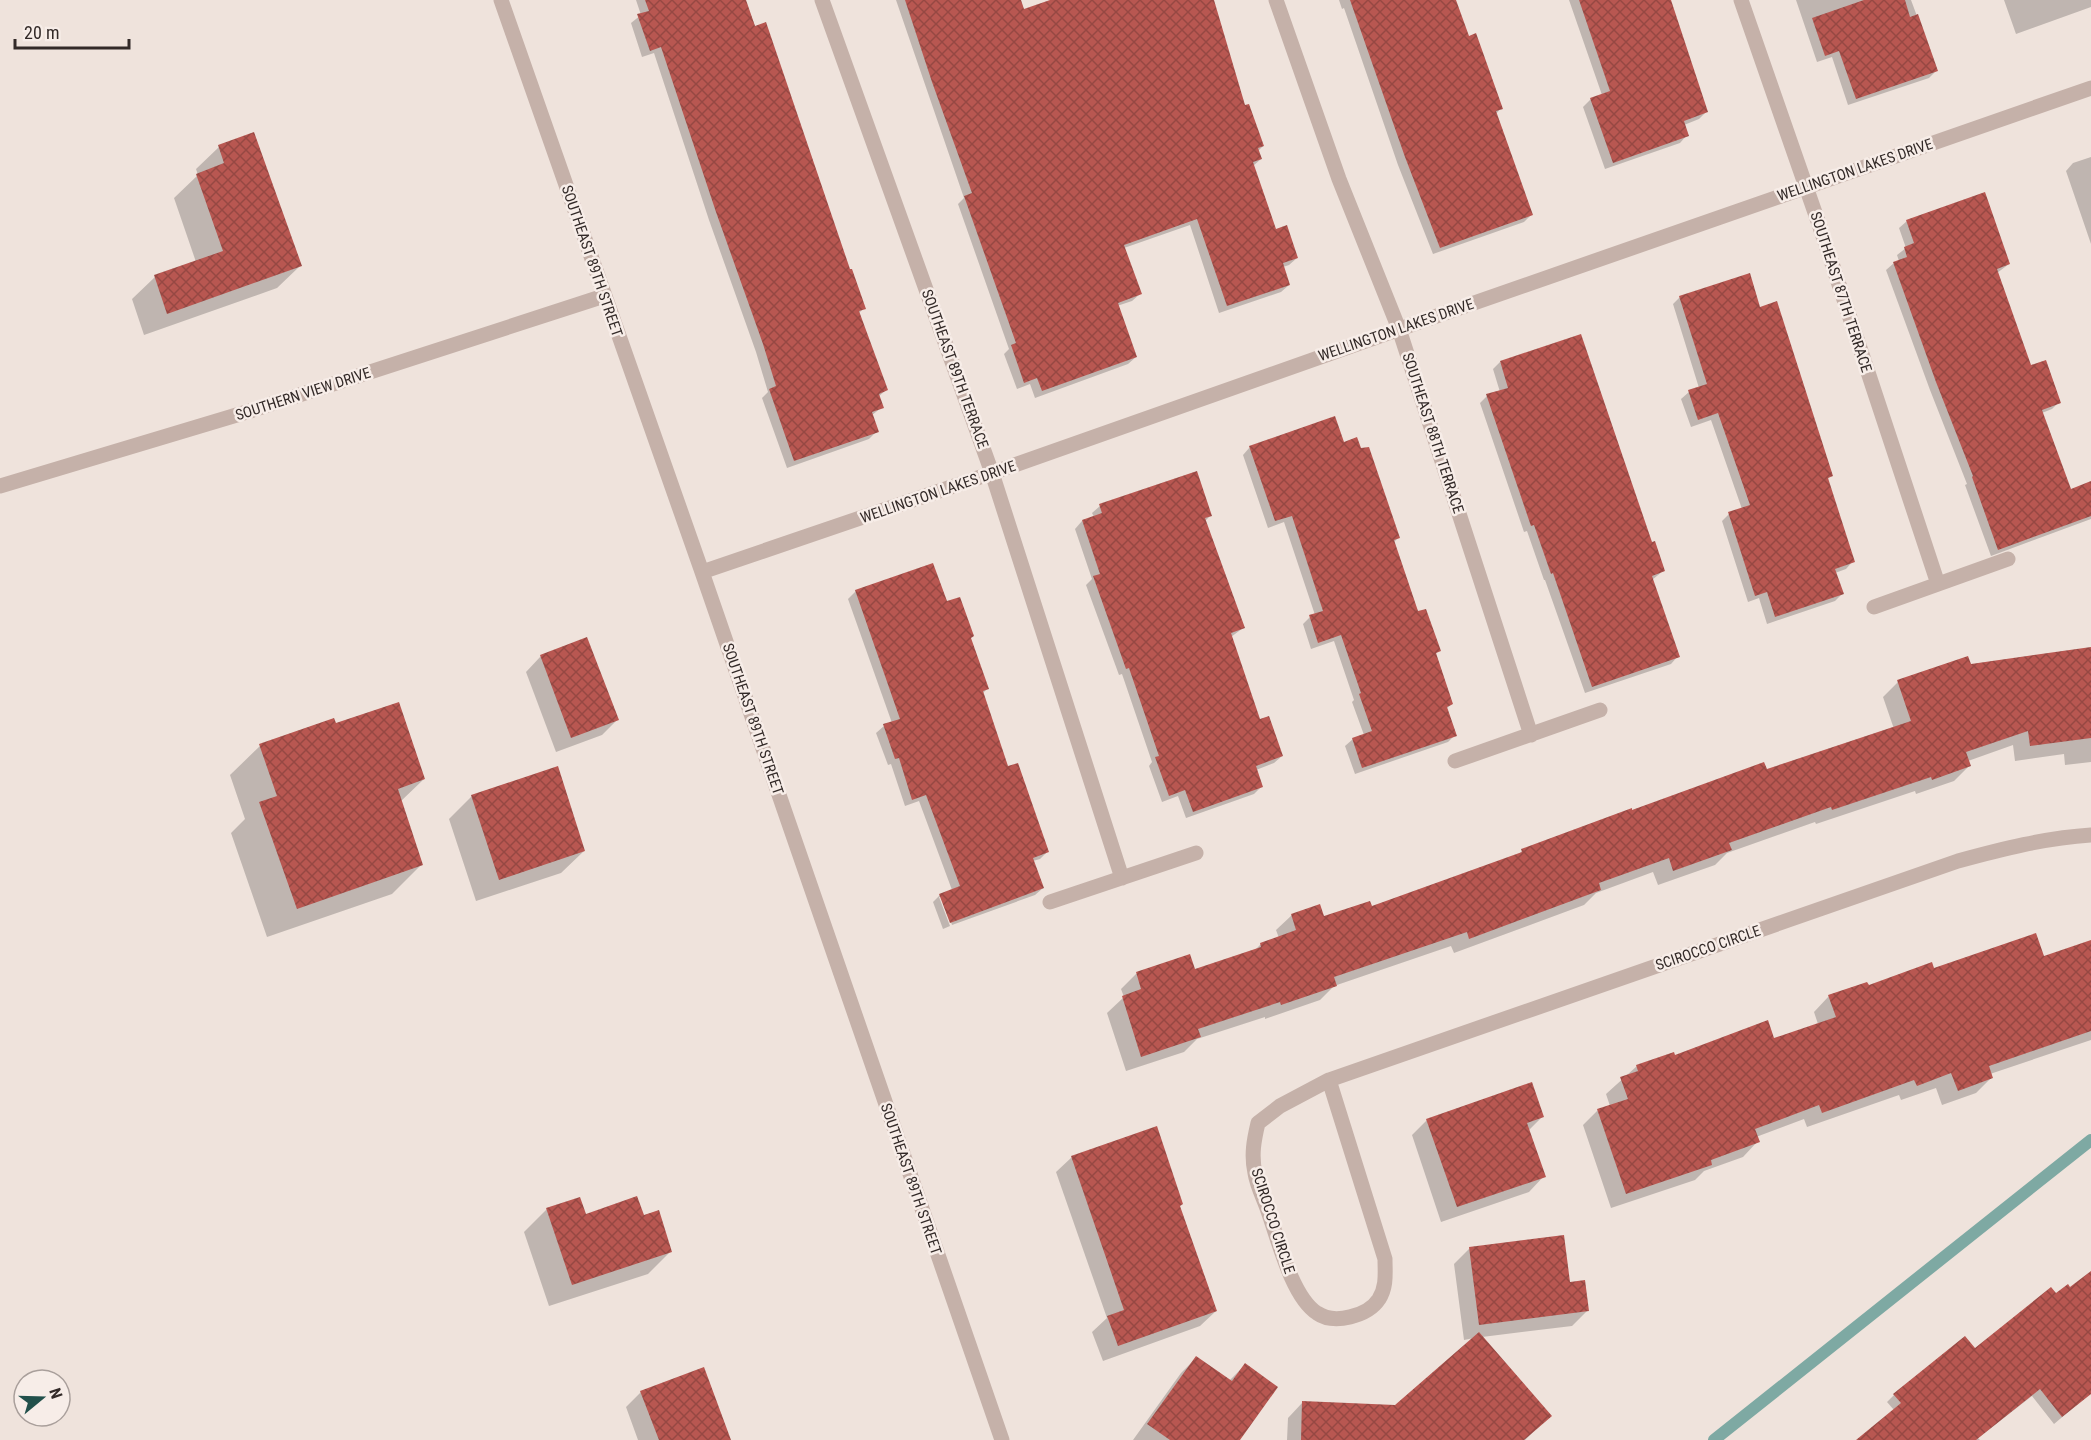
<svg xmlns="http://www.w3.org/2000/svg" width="2091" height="1440" viewBox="0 0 2091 1440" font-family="'Roboto Condensed',sans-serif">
<defs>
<pattern id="building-cross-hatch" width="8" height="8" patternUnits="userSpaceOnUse" patternTransform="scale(1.5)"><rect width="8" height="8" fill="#b85751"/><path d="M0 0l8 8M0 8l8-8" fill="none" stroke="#964843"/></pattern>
</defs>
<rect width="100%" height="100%" fill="#efe3dc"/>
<!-- shadow -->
<path fill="#0003" d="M 636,0 L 745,0 L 864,308 L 858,314 L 886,390 L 878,397 L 882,407 L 871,416 L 877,431 L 869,439 L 787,468 L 762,398 L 768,392 L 756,352 L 709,220 L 654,53 L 642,57 L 631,23 L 641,15 Z
M 896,0 L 1019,0 L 1023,11 L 1055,0 L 1212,0 L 1245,107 L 1263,146 L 1258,151 L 1261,159 L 1253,166 L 1275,230 L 1297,258 L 1289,265 L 1283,267 L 1289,285 L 1281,292 L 1219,313 L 1190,225 L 1124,248 L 1140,294 L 1132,301 L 1117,306 L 1136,357 L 1128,364 L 1035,398 L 1030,384 L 1017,389 L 1004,354 L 1009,349 L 958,204 L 964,198 Z
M 1339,0 L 1455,0 L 1468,38 L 1501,108 L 1496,114 L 1531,215 L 1524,222 L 1433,254 L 1398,165 L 1344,8 L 1342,9 Z
M 1569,0 L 1669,0 L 1706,112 L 1699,119 L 1684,125 L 1687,135 L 1680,143 L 1605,169 L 1583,107 L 1591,99 L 1602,95 Z
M 1796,0 L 1911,0 L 1937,70 L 1929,78 L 1848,105 L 1832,57 L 1817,62 Z
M 2004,0 L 2091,0 L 2091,7 L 2016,34 Z
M 219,147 L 300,266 L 277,288 L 144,335 L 132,299 L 155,277 L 196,262 L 174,198 L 198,175 L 196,169 Z
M 2091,157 L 2091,244 L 2066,171 L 2073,163 Z
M 1907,221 L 2009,264 L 1997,273 L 2030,367 L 2059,402 L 2052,409 L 2042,413 L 2070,490 L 2091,483 L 2091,519 L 1991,556 L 1965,485 L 1967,484 L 1930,390 L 1886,270 L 1894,263 L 1899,261 L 1897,255 L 1906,248 L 1899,228 Z
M 1680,297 L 1759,309 L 1831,475 L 1827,480 L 1853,561 L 1846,569 L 1835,573 L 1842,594 L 1835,601 L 1767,624 L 1759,598 L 1748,602 L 1722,521 L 1729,514 L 1742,509 L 1711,420 L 1691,427 L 1681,399 L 1689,392 L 1699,388 L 1673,304 Z
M 1500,362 L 1651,544 L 1663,571 L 1652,580 L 1678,656 L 1671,664 L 1585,693 L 1545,580 L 1544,580 L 1527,531 L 1524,532 L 1480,403 L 1487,396 L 1500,392 L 1493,369 Z
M 1343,444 L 1398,538 L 1393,543 L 1417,613 L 1439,650 L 1435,655 L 1452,704 L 1446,709 L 1455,735 L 1448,742 L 1355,774 L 1345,746 L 1353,739 L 1364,735 L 1352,702 L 1354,700 L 1334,641 L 1311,649 L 1303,624 L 1310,617 L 1315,615 L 1284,522 L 1268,528 L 1243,455 L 1250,447 Z
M 1100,506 L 1211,515 L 1205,521 L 1243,628 L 1231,637 L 1260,721 L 1282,756 L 1274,763 L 1256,770 L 1261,787 L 1254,794 L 1186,818 L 1178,796 L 1162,802 L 1149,766 L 1152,762 L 1122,674 L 1119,675 L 1086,585 L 1092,579 L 1075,529 L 1082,521 L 1094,517 L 1092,513 Z
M 856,591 L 946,603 L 970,639 L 987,689 L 982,694 L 1007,768 L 1047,852 L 1040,859 L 1033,861 L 1043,888 L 1035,895 L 952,925 L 942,897 L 939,897 L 950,926 L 943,929 L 933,902 L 940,895 L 952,890 L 919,801 L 905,806 L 891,764 L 888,765 L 876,733 L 884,726 L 892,723 L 848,599 Z
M 2091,649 L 2091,762 L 2065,765 L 2064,754 L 2015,761 L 2013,745 L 1968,761 L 1969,766 L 1954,781 L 1916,794 L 1915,791 L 1816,824 L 1815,822 L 1727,853 L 1715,865 L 1658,885 L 1653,872 L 1596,893 L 1584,905 L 1454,953 L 1451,946 L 1334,986 L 1320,1000 L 1265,1019 L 1265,1017 L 1197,1039 L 1184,1052 L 1126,1071 L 1107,1013 L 1124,997 L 1121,989 L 1136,974 L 1189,956 L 1194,971 L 1253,952 L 1261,944 L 1279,938 L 1276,930 L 1292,915 L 1323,918 L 1371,908 L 1518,855 L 1522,851 L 1631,810 L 1631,812 L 1766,771 L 1894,729 L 1883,697 L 1898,682 L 1970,666 Z
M 541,656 L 617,720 L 602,735 L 556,752 L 526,672 Z
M 335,725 L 424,779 L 400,802 L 422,864 L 392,894 L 267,937 L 231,833 L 245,819 L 230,775 L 260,746 Z
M 472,796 L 584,851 L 561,873 L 476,901 L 449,819 Z
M 2091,942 L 2091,1040 L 1990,1074 L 1991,1078 L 1976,1093 L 1942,1105 L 1936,1088 L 1901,1100 L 1899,1095 L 1807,1127 L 1804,1119 L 1756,1137 L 1758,1141 L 1743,1157 L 1704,1171 L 1695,1180 L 1611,1208 L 1583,1125 L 1598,1110 L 1610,1106 L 1606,1094 L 1637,1066 L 1674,1057 L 1773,1040 L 1818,1024 L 1814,1012 L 1829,996 L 1934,970 L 2043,958 Z
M 1542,1117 L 1528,1131 L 1544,1176 L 1529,1192 L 1441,1222 L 1412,1135 L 1427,1120 Z
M 1072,1157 L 1179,1207 L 1216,1311 L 1200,1326 L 1103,1361 L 1092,1332 L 1107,1318 L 1056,1172 Z
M 547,1209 L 585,1215 L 643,1217 L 671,1251 L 648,1274 L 549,1306 L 524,1232 Z
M 1470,1248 L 1569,1283 L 1587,1311 L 1572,1326 L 1482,1337 L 1550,1416 L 1525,1440 L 1287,1440 L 1288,1418 L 1303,1402 L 1398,1407 L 1474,1338 L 1464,1340 L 1454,1264 Z
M 2091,1273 L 2091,1393 L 2054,1424 L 2032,1396 L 1978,1438 L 1980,1440 L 1858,1440 L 1894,1410 L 1887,1402 L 1894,1395 L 1974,1350 L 2056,1295 L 2070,1289 Z
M 1196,1358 L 1229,1381 L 1245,1365 L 1238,1440 L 1133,1440 L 1181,1373 Z
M 641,1392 L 730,1440 L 638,1440 L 626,1407 Z"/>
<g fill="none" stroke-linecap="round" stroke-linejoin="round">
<!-- stream -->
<path stroke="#7ea9a3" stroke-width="12" d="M 1714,1440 L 2091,1140"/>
</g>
<!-- building -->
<path fill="url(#building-cross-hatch)" d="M 645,0 L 746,0 L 755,26 L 766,22 L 850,269 L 852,269 L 866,309 L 859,311 L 888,390 L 879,394 L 884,408 L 872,412 L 879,432 L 794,461 L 769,389 L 776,386 L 763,344 L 716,212 L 661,47 L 650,51 L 637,14 L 649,11 Z
M 905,0 L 1021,0 L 1024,9 L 1050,0 L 1214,0 L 1245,105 L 1249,104 L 1264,146 L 1258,148 L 1262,159 L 1253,162 L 1276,229 L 1287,225 L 1298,258 L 1283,263 L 1290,285 L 1227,306 L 1197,219 L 1124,245 L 1142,294 L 1118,303 L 1137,357 L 1042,391 L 1037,378 L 1024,383 L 1011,345 L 1016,343 L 964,196 L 972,193 L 932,82 Z
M 1350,0 L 1456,0 L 1469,36 L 1476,33 L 1503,109 L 1496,111 L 1533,215 L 1440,248 L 1405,157 Z
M 1579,0 L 1671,0 L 1708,112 L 1684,121 L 1689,136 L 1613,163 L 1590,98 L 1610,91 Z
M 1864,0 L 1905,0 L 1910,17 L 1918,14 L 1938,71 L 1856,99 L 1839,51 L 1825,56 L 1812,18 Z
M 254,132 L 302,266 L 167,314 L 154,275 L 223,251 L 196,174 L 224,163 L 218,145 Z
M 1985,192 L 2010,264 L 1997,269 L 2031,365 L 2046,360 L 2061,403 L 2042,410 L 2071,489 L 2091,481 L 2091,516 L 1998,550 L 1972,477 L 1973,476 L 1936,382 L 1893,262 L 1907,257 L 1904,247 L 1914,243 L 1906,220 Z
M 1750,273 L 1760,307 L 1777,301 L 1833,476 L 1828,478 L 1855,562 L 1835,569 L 1844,594 L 1775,617 L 1767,592 L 1755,596 L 1728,512 L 1750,505 L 1718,413 L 1698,420 L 1688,390 L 1707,384 L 1679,296 Z
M 1581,334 L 1652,542 L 1655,541 L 1665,571 L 1652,576 L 1680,657 L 1592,687 L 1553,573 L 1551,574 L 1534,525 L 1531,526 L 1486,394 L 1508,388 L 1500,361 Z
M 1335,416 L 1344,442 L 1357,437 L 1361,448 L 1369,447 L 1400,538 L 1394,540 L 1418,611 L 1426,609 L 1441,651 L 1436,653 L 1453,704 L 1447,707 L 1457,736 L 1362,768 L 1352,738 L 1372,731 L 1359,694 L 1361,693 L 1341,635 L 1318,643 L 1309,615 L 1323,611 L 1292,516 L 1275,521 L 1249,446 Z
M 1197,471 L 1212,516 L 1205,518 L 1245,628 L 1231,633 L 1260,719 L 1269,716 L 1283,756 L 1256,766 L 1263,787 L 1193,812 L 1185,790 L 1169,796 L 1155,757 L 1159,756 L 1129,668 L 1126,669 L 1093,576 L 1100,574 L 1082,520 L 1102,513 L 1099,504 Z
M 933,563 L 947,601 L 960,597 L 974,636 L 971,638 L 989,689 L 983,691 L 1008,766 L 1018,763 L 1049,852 L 1033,858 L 1044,888 L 950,923 L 939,894 L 960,886 L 926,795 L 912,800 L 899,758 L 895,759 L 883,724 L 900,719 L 855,590 Z
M 587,637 L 619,720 L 571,738 L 540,655 Z
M 2091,647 L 2091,738 L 2030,746 L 2028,731 L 1966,752 L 1971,766 L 1932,780 L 1931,777 L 1832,810 L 1831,807 L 1729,843 L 1732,850 L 1673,871 L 1669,858 L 1599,883 L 1601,890 L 1469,939 L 1467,932 L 1334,977 L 1337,986 L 1281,1005 L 1280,1002 L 1198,1029 L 1201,1037 L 1141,1057 L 1122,996 L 1141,989 L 1136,972 L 1190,954 L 1195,969 L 1261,947 L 1260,943 L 1296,930 L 1291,914 L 1320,904 L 1324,916 L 1370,901 L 1372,906 L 1522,852 L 1521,849 L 1632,808 L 1632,810 L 1764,762 L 1767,769 L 1911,721 L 1897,680 L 1968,656 L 1971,664 Z
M 399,702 L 425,779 L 398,789 L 423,865 L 297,909 L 259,802 L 277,796 L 259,744 L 334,718 L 336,723 Z
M 558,766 L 585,851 L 499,880 L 471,795 Z
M 2036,933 L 2044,956 L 2091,940 L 2091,1031 L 1989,1066 L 1993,1078 L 1958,1091 L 1951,1073 L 1917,1086 L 1914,1080 L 1822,1113 L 1819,1105 L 1755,1129 L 1760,1142 L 1711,1160 L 1712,1165 L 1626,1194 L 1597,1109 L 1628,1099 L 1620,1077 L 1638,1071 L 1636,1065 L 1674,1052 L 1675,1055 L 1768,1020 L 1774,1038 L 1836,1017 L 1828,995 L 1867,982 L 1869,985 L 1932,962 L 1934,968 Z
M 1532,1082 L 1544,1117 L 1527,1123 L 1546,1177 L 1457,1207 L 1426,1119 Z
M 1157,1126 L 1183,1204 L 1180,1206 L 1217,1311 L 1118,1346 L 1107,1316 L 1124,1310 L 1071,1156 Z
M 637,1196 L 644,1215 L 659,1210 L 672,1252 L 572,1285 L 546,1208 L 580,1197 L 586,1214 Z
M 1564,1235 L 1570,1282 L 1585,1280 L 1589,1311 L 1479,1325 L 1469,1247 Z
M 2091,1271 L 2091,1394 L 2062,1417 L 2040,1389 L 1976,1440 L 1856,1440 L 1901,1403 L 1893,1394 L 1965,1336 L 1975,1348 L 2051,1287 L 2056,1293 L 2068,1284 L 2070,1287 Z
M 1479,1332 L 1552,1416 L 1524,1440 L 1301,1440 L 1302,1401 L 1395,1405 Z
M 1196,1356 L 1232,1381 L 1245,1363 L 1278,1387 L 1240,1440 L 1170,1440 L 1147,1424 Z
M 704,1367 L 731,1440 L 659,1440 L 640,1391 Z"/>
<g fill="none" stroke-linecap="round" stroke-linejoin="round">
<!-- minor -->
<path stroke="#c5b1a9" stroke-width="15" d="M 501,0 L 702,572 L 1002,1440
M 822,0 L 992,473 L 1122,878
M 1276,0 L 1339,179 L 1399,329 L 1531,735
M 1741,0 L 1820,227 L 1938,584
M 0,486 L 250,411 L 604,296
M 702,572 L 992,473 L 1431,318 L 2091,88
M 1874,607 L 2008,559
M 1455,761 L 1600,710
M 1050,902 L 1196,853
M 1329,1080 L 1385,1259 C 1385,1273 1387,1286 1379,1299 C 1368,1316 1334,1325 1317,1313 C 1292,1297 1278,1239 1268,1211 C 1264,1199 1257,1186 1255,1173 C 1251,1155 1254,1140 1258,1123 L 1280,1106 L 1329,1080 L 1958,861 C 2002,849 2045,838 2091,835"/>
</g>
<g text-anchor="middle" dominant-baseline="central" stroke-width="5" stroke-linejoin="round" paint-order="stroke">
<!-- street labels -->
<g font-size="15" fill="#332a28" stroke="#f7ede8">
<text transform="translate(1855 170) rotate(-19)">WELLINGTON LAKES DRIVE</text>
<text transform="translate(592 261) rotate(71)">SOUTHEAST 89TH STREET</text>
<text transform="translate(1841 292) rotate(72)">SOUTHEAST 87TH TERRACE</text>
<text transform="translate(1396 330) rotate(-19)">WELLINGTON LAKES DRIVE</text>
<text transform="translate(955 369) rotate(70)">SOUTHEAST 89TH TERRACE</text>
<text transform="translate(303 394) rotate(-18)">SOUTHERN VIEW DRIVE</text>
<text transform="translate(1433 433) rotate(72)">SOUTHEAST 88TH TERRACE</text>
<text transform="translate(938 492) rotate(-19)">WELLINGTON LAKES DRIVE</text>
<text transform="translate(753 719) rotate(71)">SOUTHEAST 89TH STREET</text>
<text transform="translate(1708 948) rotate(-19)">SCIROCCO CIRCLE</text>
<text transform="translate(911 1179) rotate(71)">SOUTHEAST 89TH STREET</text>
<text transform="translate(1273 1221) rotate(72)">SCIROCCO CIRCLE</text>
</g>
</g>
<!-- north arrow -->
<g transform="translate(42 1398) rotate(71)"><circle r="28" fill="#f7ede8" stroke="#a99f9b" stroke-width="1.5"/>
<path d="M0-4.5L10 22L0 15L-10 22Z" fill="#22504b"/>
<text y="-9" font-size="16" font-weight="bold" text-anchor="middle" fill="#332a28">N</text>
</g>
<!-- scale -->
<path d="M15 39v9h114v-9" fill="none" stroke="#332a28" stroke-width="3"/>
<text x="24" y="39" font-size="18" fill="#332a28" stroke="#f7ede8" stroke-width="4.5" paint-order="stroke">20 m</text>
</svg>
